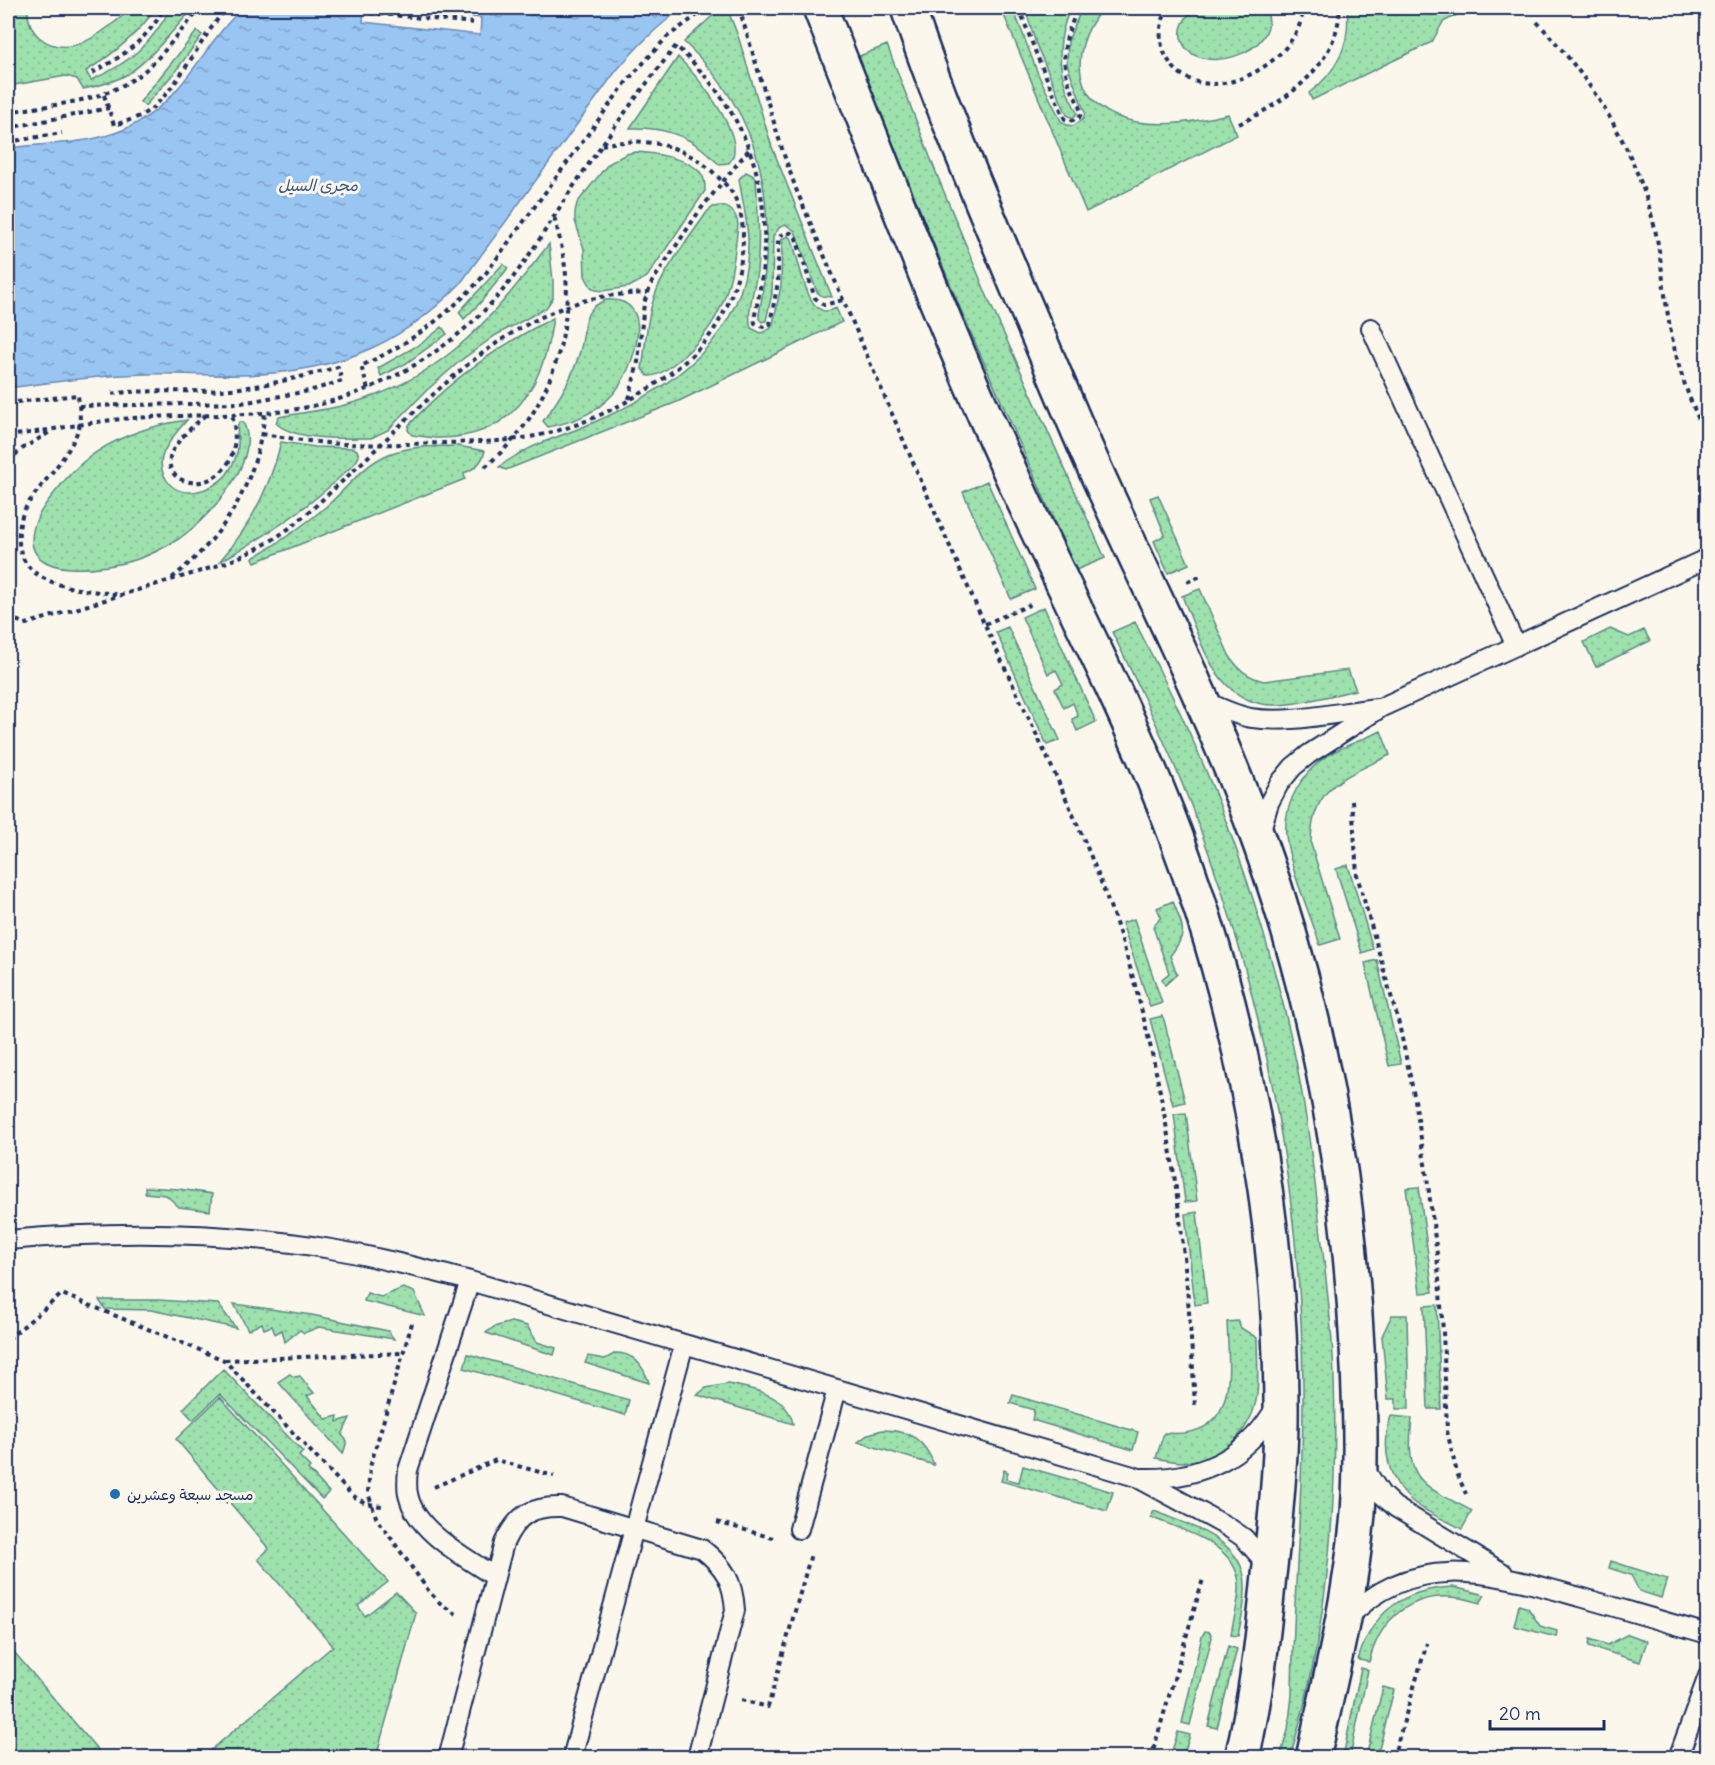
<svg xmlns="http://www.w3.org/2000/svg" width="1715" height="1765" viewBox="0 0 1715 1765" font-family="Delius,'Playpen Sans Arabic',sans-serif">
<defs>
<pattern id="grass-dots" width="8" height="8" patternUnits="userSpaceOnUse" patternTransform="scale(1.5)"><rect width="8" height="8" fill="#9de1ad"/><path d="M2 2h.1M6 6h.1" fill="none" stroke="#87c197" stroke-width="1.8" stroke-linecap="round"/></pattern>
<pattern id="water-ripples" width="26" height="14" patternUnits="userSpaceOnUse" patternTransform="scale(1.5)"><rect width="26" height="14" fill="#99c5f2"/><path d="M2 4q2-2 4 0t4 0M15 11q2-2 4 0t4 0" fill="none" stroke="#7ca0c7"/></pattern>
</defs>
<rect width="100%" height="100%" fill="#fbf7ec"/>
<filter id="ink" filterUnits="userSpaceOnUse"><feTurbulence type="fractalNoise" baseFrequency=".0167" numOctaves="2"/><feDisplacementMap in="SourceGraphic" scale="12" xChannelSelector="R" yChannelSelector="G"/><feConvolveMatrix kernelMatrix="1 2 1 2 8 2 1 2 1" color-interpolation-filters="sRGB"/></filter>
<g filter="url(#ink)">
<!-- grass -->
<path fill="url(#grass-dots)" stroke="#5c8886" stroke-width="1.5" d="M 9,8 L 28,8 C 27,18 31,30 39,37 C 71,64 109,27 132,8 L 156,8 C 138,34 114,54 86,71 L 91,80 C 127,65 154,43 170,8 L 194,8 C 174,28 152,58 128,74 C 114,82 99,86 83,89 L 77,79 L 66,76 L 8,86 L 8,31 L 16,28 Z
M 727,8 L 738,36 L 772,147 L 832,297 L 822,296 L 817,292 L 795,231 L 786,225 L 780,227 L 773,236 L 772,293 L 766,321 L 762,322 L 759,319 L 759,315 C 778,208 767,119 684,42 L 711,17 Z
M 1001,8 L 1013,8 L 1038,74 L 1061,121 L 1067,125 L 1073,126 L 1083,119 L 1085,113 L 1067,64 L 1068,41 L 1082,8 L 1103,8 C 1065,52 1073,112 1137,122 C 1168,127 1198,121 1228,114 L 1237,135 L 1086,212 Z
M 1025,8 L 1071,8 C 1058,34 1057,63 1067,91 C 1070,99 1074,105 1077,113 L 1073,118 L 1067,115 L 1036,44 Z
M 1194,8 L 1266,8 C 1285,53 1196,79 1182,41 C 1177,28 1186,17 1194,8 Z
M 1347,8 L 1470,8 L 1443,22 L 1432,42 L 1312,100 L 1309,93 C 1338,71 1351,44 1347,8 Z
M 197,31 L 202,35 L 175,72 L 145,106 L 140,102 Z
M 887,45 L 937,175 L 990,303 L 1105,558 L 1076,570 L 963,315 L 857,57 Z
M 678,57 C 695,74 751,139 729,163 L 719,164 C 712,159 708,153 701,148 C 680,132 656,127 630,128 Z
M 636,152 C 654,153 687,158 700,172 C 705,178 705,184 705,191 L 647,277 L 629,287 L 602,291 L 596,290 L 591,287 L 585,276 L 584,249 L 575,221 L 575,212 L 577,203 L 608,164 L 626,154 Z
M 746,172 L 754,176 L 756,180 C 758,210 760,241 757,271 C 755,289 746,311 751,328 L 761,333 L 770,329 L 773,324 L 781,286 L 782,239 L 788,236 L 792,240 C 797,255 806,301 818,308 C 824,313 830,311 836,308 L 842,322 L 677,402 L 506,470 L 499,467 C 531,443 555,439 590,424 C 670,390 751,336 748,238 C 747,218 742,198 739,179 Z
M 720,206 C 731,207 736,213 738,224 C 732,283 726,323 676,362 C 669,368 657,377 648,376 L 642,369 C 646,345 646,319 655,295 C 664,269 691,236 707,212 L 713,207 Z
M 549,244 L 553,281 L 553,298 L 546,308 L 496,335 L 460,361 L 426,391 L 388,430 L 371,438 C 345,438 294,441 276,423 L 278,417 C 305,412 332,410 359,401 C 448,374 494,315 549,244 Z
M 503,264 L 508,268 L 480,303 L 464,319 L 459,312 Z
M 606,300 C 660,296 633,372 613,394 C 595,414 573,422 548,427 L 543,421 C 559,400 573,378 580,351 C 584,339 583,326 588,314 C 592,307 598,303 606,300 Z
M 553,318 C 544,385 514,438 439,438 C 430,438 421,436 412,435 L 408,430 L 409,425 C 450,379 498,346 553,318 Z
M 442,327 L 447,334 L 405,364 L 381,376 L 378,368 L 422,343 Z
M 187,420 C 178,430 168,442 163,454 C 160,462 161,470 165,477 C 177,502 212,492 227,474 C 234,464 239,452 238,440 C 238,433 236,428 239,422 L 243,422 C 254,443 242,469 230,486 C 216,506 200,524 180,538 C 166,547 150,555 135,560 C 108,568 22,583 33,531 C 36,514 51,497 61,485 C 92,445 139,427 187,420 Z
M 281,442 L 315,447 L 353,448 L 357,450 L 359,456 C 356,465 347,470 340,477 C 304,511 263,538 219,562 C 251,526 270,488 281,442 Z
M 458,446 L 485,451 C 482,463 475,469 464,473 L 465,479 L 255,562 L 253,558 C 280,542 305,525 329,504 C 349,486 363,465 389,454 C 411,445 435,447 458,446 Z
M 987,481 L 1035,589 L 1011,599 L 963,492 Z
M 1158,495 L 1189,564 L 1168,573 L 1154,541 L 1165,535 L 1150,498 Z
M 1200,589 L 1229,655 C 1238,670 1248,677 1264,681 L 1348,670 L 1356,690 C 1332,695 1303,704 1279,705 C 1216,708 1202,642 1182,596 Z
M 1044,607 L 1096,722 L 1077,731 L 1072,719 L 1078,716 L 1073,703 L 1064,708 L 1055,689 L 1063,684 L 1056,670 L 1048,674 L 1022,617 Z
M 1135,622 C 1160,671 1185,720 1206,771 C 1237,845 1262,922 1282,1000 C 1303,1080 1313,1162 1322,1244 C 1327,1289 1333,1334 1334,1379 C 1338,1506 1327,1636 1290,1757 L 1280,1757 L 1288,1730 L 1292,1695 C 1293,1592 1304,1490 1303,1387 C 1301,1204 1269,1020 1207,848 C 1181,774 1147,702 1112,632 Z
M 1008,627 L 1060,740 L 1047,745 L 996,632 Z
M 1610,629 L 1629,637 L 1644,630 L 1650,641 L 1596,667 L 1584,642 Z
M 1381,731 L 1390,755 C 1344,778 1311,785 1311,844 L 1340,939 L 1320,945 C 1310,913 1289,867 1286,835 C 1283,803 1303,770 1330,754 C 1346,745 1364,739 1381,731 Z
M 1348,865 L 1373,949 L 1362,953 L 1336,869 Z
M 1173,901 C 1183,929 1189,931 1170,956 L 1177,974 L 1165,985 L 1162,979 L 1169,973 L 1153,927 L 1161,917 L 1157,908 Z
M 1134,919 L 1162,1003 L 1150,1007 L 1122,923 Z
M 1377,960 L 1401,1064 L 1389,1066 L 1365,963 Z
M 1163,1016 L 1185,1102 L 1173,1105 L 1150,1019 Z
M 1186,1113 L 1197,1201 L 1185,1202 L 1174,1114 Z
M 145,1187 L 179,1189 L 212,1194 L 210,1211 L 179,1207 L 166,1195 L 145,1193 Z
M 1419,1187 L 1433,1292 L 1420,1293 L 1406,1188 Z
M 1197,1212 L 1207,1303 L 1195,1305 L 1185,1214 Z
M 403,1288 L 414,1292 L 425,1316 L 364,1301 L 367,1293 L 381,1297 Z
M 99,1300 L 158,1300 L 218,1304 L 236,1328 L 151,1310 L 105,1309 Z
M 234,1304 L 312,1315 L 388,1331 L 394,1339 L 319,1327 L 304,1333 L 300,1330 L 285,1342 L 282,1330 L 275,1334 L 272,1326 L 264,1329 L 262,1323 L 248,1330 Z
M 1437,1305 L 1441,1409 L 1428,1409 L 1424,1306 Z
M 1392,1315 L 1407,1315 L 1409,1409 L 1396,1409 L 1396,1399 L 1388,1399 L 1382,1336 Z
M 1238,1321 L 1241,1328 L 1257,1338 C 1257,1356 1259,1376 1257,1394 C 1253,1431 1221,1461 1184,1462 C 1175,1462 1165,1460 1156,1458 L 1164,1433 C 1240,1440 1229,1374 1227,1322 Z
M 511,1322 L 527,1326 L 537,1342 L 556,1348 L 554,1355 L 486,1333 L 494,1327 Z
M 616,1353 C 634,1353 644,1367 649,1383 L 585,1363 L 588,1356 L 605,1359 Z
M 468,1354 L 629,1400 L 625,1415 L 464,1368 Z
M 223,1369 L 303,1452 L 299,1456 L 310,1467 L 308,1469 L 329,1492 L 322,1499 L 220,1394 L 193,1420 L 183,1409 Z
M 290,1374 L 294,1377 L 300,1376 L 314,1393 L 307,1396 L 326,1419 L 338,1416 L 337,1422 L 350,1418 L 342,1435 L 347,1441 L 343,1454 L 278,1382 Z
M 728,1384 C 754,1389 788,1395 793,1424 L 697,1395 L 706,1388 Z
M 1013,1395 L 1138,1432 L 1133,1450 L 1032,1420 L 1034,1410 L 1010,1403 Z
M 220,1397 L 388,1582 L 358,1606 L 365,1616 L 396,1592 L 416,1613 L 376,1757 L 203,1757 L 333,1646 L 258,1559 L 269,1549 L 176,1439 Z
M 1391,1416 L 1412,1418 C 1405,1482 1419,1483 1472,1511 L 1462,1529 C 1446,1520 1426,1513 1412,1501 C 1387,1479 1381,1447 1391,1416 Z
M 882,1430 C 910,1430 925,1440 934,1465 L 858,1442 L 869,1434 Z
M 1023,1466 L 1113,1492 L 1107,1511 L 1001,1481 L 1004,1470 L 1008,1472 L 1006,1479 L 1019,1482 Z
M 1154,1511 C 1189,1526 1244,1539 1245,1585 C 1246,1602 1241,1619 1238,1636 L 1231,1635 C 1233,1619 1240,1600 1239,1584 C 1236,1543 1182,1531 1151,1517 Z
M 1611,1561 L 1667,1579 L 1661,1598 L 1639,1591 L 1631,1575 L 1609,1568 Z
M 1453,1587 L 1485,1595 L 1480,1603 C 1427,1585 1383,1607 1369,1662 L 1358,1660 C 1372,1612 1403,1589 1453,1587 Z
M 1519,1605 L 1528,1608 L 1540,1626 L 1557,1631 L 1556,1637 L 1514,1626 Z
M 1205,1631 L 1210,1632 L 1212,1637 L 1190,1725 L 1182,1723 L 1202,1636 Z
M 1628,1634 L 1647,1641 L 1640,1662 L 1589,1646 L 1590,1639 L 1608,1645 Z
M 8,1645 L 104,1757 L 8,1757 Z
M 1228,1646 L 1237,1649 L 1217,1728 L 1208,1726 Z
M 1361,1668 L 1368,1670 L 1350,1757 L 1343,1757 Z
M 1383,1687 L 1394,1690 L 1377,1757 L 1366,1757 Z
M 1178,1732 L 1190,1735 L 1183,1757 L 1170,1757 Z"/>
<!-- water -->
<path fill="url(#water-ripples)" stroke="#6789b7" stroke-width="1.5" d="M 243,8 L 364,8 L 363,22 L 480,35 L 481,18 L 455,15 L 456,8 L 683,8 C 657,26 637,47 616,71 L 460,284 C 396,350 329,373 239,375 C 209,376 178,373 148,374 C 101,375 54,382 8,388 L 8,148 C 78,140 129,147 179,87 C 201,61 218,30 243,8 Z"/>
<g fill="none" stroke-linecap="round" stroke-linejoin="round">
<!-- service casing -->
<g stroke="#1b2f5e" stroke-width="22">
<path id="service" d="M 1371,328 L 1516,646
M 1203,700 C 1218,707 1234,715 1251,718 C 1290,724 1338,712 1377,708
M 1261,837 L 1263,823 L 1269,803 L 1279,784 L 1293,767 L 1309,754 L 1382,707 L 1708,558
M 8,1240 C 115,1230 224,1231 331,1249 C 378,1257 424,1269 470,1281 L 1136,1477 L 1228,1527 L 1244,1538 L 1270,1568
M 470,1281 L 408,1470 C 407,1479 406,1489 409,1498 C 418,1533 467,1558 495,1577
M 1364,1468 L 1381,1494 L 1395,1507 L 1503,1573
M 1141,1478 C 1201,1480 1248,1457 1277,1405
M 799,1529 L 837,1389
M 1345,1621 C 1413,1547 1496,1574 1580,1597 C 1622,1609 1665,1622 1708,1634
M 448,1758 L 504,1543 C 517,1515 531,1506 562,1507 L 702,1549 C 725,1567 733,1581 735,1610 L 697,1758
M 572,1758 L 684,1344
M 1678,1758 L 1708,1676"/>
</g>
<!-- minor casing -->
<g stroke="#1b2f5e" stroke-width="38">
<path id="minor" d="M 820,8 C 883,165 942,324 1013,478 C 1064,590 1122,698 1167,813 C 1238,994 1280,1206 1281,1400 C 1282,1458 1276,1517 1269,1575 C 1263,1636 1256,1697 1242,1758
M 908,8 C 940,104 980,197 1019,291 C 1046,353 1071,416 1099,478 C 1154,598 1214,716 1259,841 C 1318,1003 1348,1175 1357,1347 C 1360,1402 1362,1457 1358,1513 C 1351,1596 1331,1676 1313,1758"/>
</g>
<!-- path -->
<path stroke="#1b2f5e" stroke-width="4" stroke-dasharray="4.5 4.5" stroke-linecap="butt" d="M 739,8 L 783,152 L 796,189 C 858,335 920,481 985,625 C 1038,741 1099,855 1133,978 C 1173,1120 1188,1262 1195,1408
M 1019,8 L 1037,56 L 1063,115 L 1065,119 L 1070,121 L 1079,118 L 1081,113 C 1079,104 1074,95 1070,86 C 1059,57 1065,34 1079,8
M 1169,8 C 1160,20 1158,38 1164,52 C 1194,121 1301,65 1303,8
M 370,13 L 475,23
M 444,20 L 445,8
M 1537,22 C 1591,79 1633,144 1653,221 C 1660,248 1662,275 1666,302 C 1672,348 1685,396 1708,437
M 92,73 C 121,58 149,38 164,8
M 104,95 L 114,125 C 125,122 135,119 145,113 C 176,94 201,36 227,8
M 8,112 C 54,104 105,103 143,72 C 165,54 181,28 202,8
M 1239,124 C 1287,101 1337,66 1340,8
M 8,128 L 109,108
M 8,142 L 62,133
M 368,389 L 361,366 C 411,343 450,314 486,273 L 627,81 L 667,37 L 707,8
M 629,399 L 638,362 L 644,303 L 652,282 L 700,210 L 750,148
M 8,403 L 78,395 C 79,405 81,418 79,427 C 69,458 42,481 26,507 C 20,518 18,530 19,543 C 23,589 85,589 120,595
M 79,406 L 241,403 L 309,391 L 342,381 L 338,367 C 299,378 261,387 221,390 C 184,393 146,389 110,394
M 205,415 C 194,426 177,439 171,454 C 157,496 252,498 232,414
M 262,434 C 289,438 316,443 343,444 C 376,445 409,444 443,443 C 486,442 521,442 563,429 C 613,414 683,374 713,331 C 736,297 754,238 735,198 C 731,189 724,183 718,177 C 686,144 645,136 602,145
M 8,436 C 49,431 91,421 133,418 C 177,415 221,416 264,413 C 356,407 444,360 503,290 C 528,260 548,225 569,193 C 603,142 638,93 676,46 C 760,123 779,210 754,319 L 755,323 L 763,327 L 770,324 L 778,282 L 778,240 C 781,234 784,232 791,233 L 796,238 L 815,298 L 824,305 L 843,300
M 8,461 L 22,449 L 50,432
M 485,467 C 494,459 503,451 511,442 C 551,398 571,333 566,275 C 564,255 559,235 554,216
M 8,532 L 18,533
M 172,578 C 227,534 256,483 265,413
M 1187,582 L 1203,575
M 8,617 L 26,624 C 69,611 111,598 154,585 C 218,566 259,557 310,511 C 334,489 358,467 380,445 C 440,387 501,325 583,301 C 604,295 626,294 647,293
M 985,624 L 1034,603
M 1352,801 L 1357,875 L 1399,1024 L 1415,1100 L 1427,1177 L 1437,1254 L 1443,1331 L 1447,1431 L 1457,1473 L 1466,1494
M 412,1323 L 370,1467 L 368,1493 L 376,1517 L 430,1593 L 441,1604 L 457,1615
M 8,1339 L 62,1294 L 224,1360 L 351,1494 C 361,1502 369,1505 382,1506
M 225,1360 L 403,1353
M 434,1487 L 496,1460 L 554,1476
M 717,1522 L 773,1538
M 741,1700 L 768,1707 L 811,1554
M 1151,1758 L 1203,1579
M 1393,1758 L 1427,1643"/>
<!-- service -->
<use href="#service" stroke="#fbf7ec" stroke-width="18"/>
<!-- minor -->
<use href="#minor" stroke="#fbf7ec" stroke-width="33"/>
</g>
</g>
<!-- markers -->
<circle fill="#1f6fb2" stroke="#fbf7ec" stroke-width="2" cx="115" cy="1494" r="6"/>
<g text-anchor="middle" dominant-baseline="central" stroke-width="6" stroke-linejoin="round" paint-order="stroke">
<!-- poi labels -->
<g font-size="15" fill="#1b2f5e" stroke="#fbf7ec" text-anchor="start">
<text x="127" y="1494">مسجد سبعة وعشرين</text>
</g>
<!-- water labels -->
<g font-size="16" font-style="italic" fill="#3a5483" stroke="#fbf7ec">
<text x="318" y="185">مجرى السيل</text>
</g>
</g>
<!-- margin -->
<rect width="1715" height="1765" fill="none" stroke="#fbf7ec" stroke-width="30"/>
<rect x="15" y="15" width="1685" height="1735" fill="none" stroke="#1b2f5e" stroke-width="2" filter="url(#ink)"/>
<!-- scale -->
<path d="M1490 1720v9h114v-9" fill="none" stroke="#1b2f5e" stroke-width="3"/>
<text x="1499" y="1720" font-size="18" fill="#1b2f5e" stroke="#fbf7ec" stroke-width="4.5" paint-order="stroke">20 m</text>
</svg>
